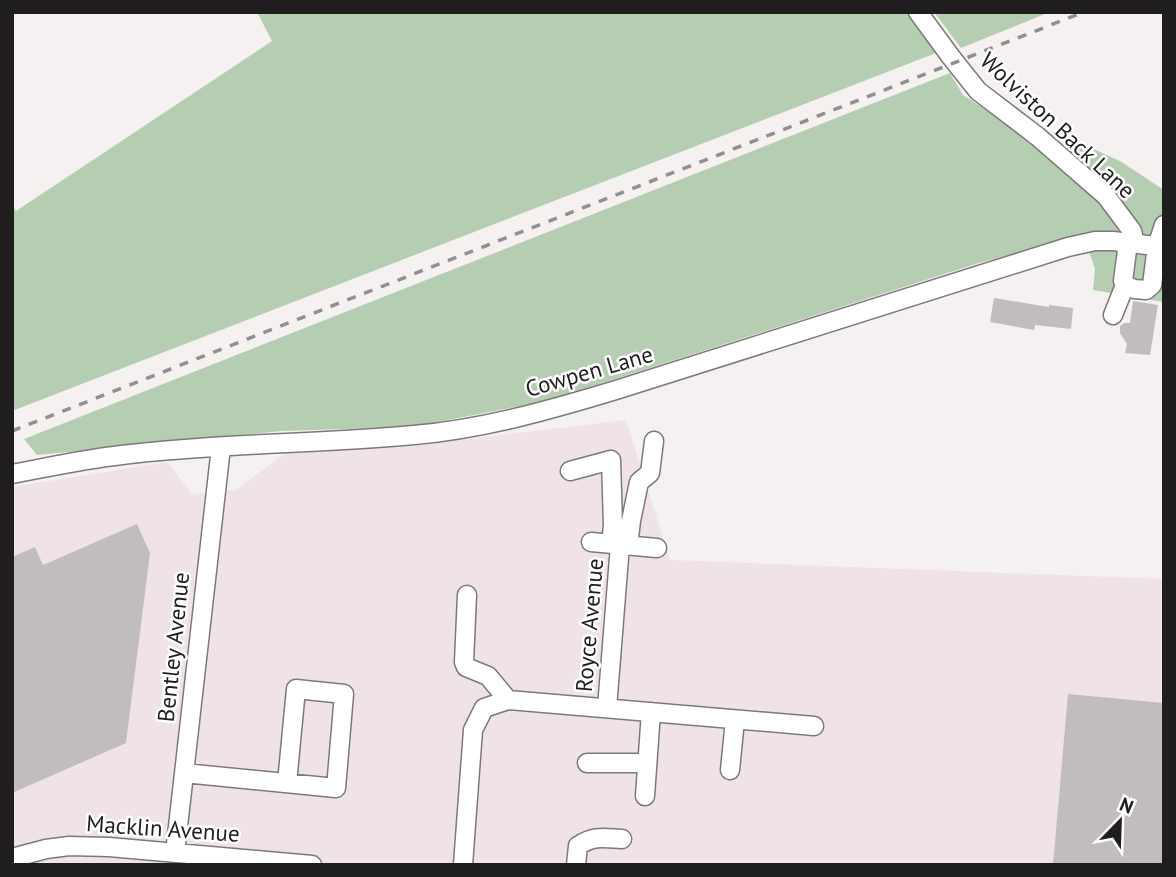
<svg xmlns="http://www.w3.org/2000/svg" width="1176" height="877" viewBox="0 0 1176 877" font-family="'PT Sans',sans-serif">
<rect width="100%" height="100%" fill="#f5f1f1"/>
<!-- built -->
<path fill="#f0e3e5" d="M 626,420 L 670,560 L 1164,579 L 1164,865 L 12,865 L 12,487 L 167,462 L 192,494 L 236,490 L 284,454 L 404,447 Z"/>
<!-- green -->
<path fill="#b5ceb2" d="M 257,12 L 907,12 L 936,53 L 12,411 L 12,205 L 16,211 L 272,41 Z
M 934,12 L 1050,12 L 961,48 Z
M 950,73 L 963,95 L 1031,138 L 1094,198 L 1058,133 L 1120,161 L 1164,190 L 1164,302 L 1093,290 L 1095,269 L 1084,236 L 979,263 L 546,401 L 412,427 L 281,431 L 37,455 L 24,439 Z"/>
<!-- building -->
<path fill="#c1bdbd" d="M 994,298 L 1049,307 L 1049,305 L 1073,308 L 1071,329 L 1035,325 L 1034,330 L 990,322 Z
M 1133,301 L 1158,305 L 1150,355 L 1125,353 L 1127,344 L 1120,333 L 1120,326 L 1124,323 L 1130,323 Z
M 137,524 L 150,553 L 126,743 L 12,793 L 12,557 L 35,547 L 43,565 Z
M 1068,694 L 1164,703 L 1164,865 L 1053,865 Z"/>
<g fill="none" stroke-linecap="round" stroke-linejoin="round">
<!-- minor casing -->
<g stroke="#7d7979" stroke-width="21">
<path id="minor" d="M 918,12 L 951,57 L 978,91 L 1037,136 L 1106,196 L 1132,231 L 1135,243
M 1128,243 L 1123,281 L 1125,285 L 1134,289 L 1146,290 L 1152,285 L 1157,246 L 1164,225
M 1113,315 L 1125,285
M 570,471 L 611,460 L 613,525 L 611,544
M 12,474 C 49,467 85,459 122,455 C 219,443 317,444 414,435 C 483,429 550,410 616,390 L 1068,247 L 1095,241 L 1113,241 L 1164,247
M 591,542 L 657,548
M 628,546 L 631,521 L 639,482 L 650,473 L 654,441
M 467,595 L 464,662 L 466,667 L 488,676 L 508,700
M 607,708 L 620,545
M 587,763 L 647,763
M 730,770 L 735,720
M 184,773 L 336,788 L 344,694 L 296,689 L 287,783
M 645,796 L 651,712
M 175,853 L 221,447
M 12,858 L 46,849 L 69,846 L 109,847 L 312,865
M 463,865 L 473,730 L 484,708 L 508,700 L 814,726
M 576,865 L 578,846 C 594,835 604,838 622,839"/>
</g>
<!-- minor -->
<use href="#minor" stroke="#fff" stroke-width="18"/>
<!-- rail -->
<path stroke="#928f8f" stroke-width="3.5" stroke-dasharray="9 9" stroke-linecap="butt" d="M 12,431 L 1084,12"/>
</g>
<g text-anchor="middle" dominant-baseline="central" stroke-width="5" stroke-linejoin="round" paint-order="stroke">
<!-- street labels -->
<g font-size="23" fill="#1f1d1d" stroke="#fff">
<text transform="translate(1058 125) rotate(43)">Wolviston Back Lane</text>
<text transform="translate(589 371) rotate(-16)">Cowpen Lane</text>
<text transform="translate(589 625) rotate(-85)">Royce Avenue</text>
<text transform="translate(173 647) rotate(-84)">Bentley Avenue</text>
<text transform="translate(163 828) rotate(4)">Macklin Avenue</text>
</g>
</g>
<!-- border -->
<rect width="1176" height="877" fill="none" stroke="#1f1d1d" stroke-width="28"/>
<!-- north arrow -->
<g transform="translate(1120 821) rotate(23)" stroke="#ffffff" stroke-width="5" paint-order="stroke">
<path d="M0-5L12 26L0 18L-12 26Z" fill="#1f1d1d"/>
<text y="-10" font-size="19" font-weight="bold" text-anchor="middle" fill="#1f1d1d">N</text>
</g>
</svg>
